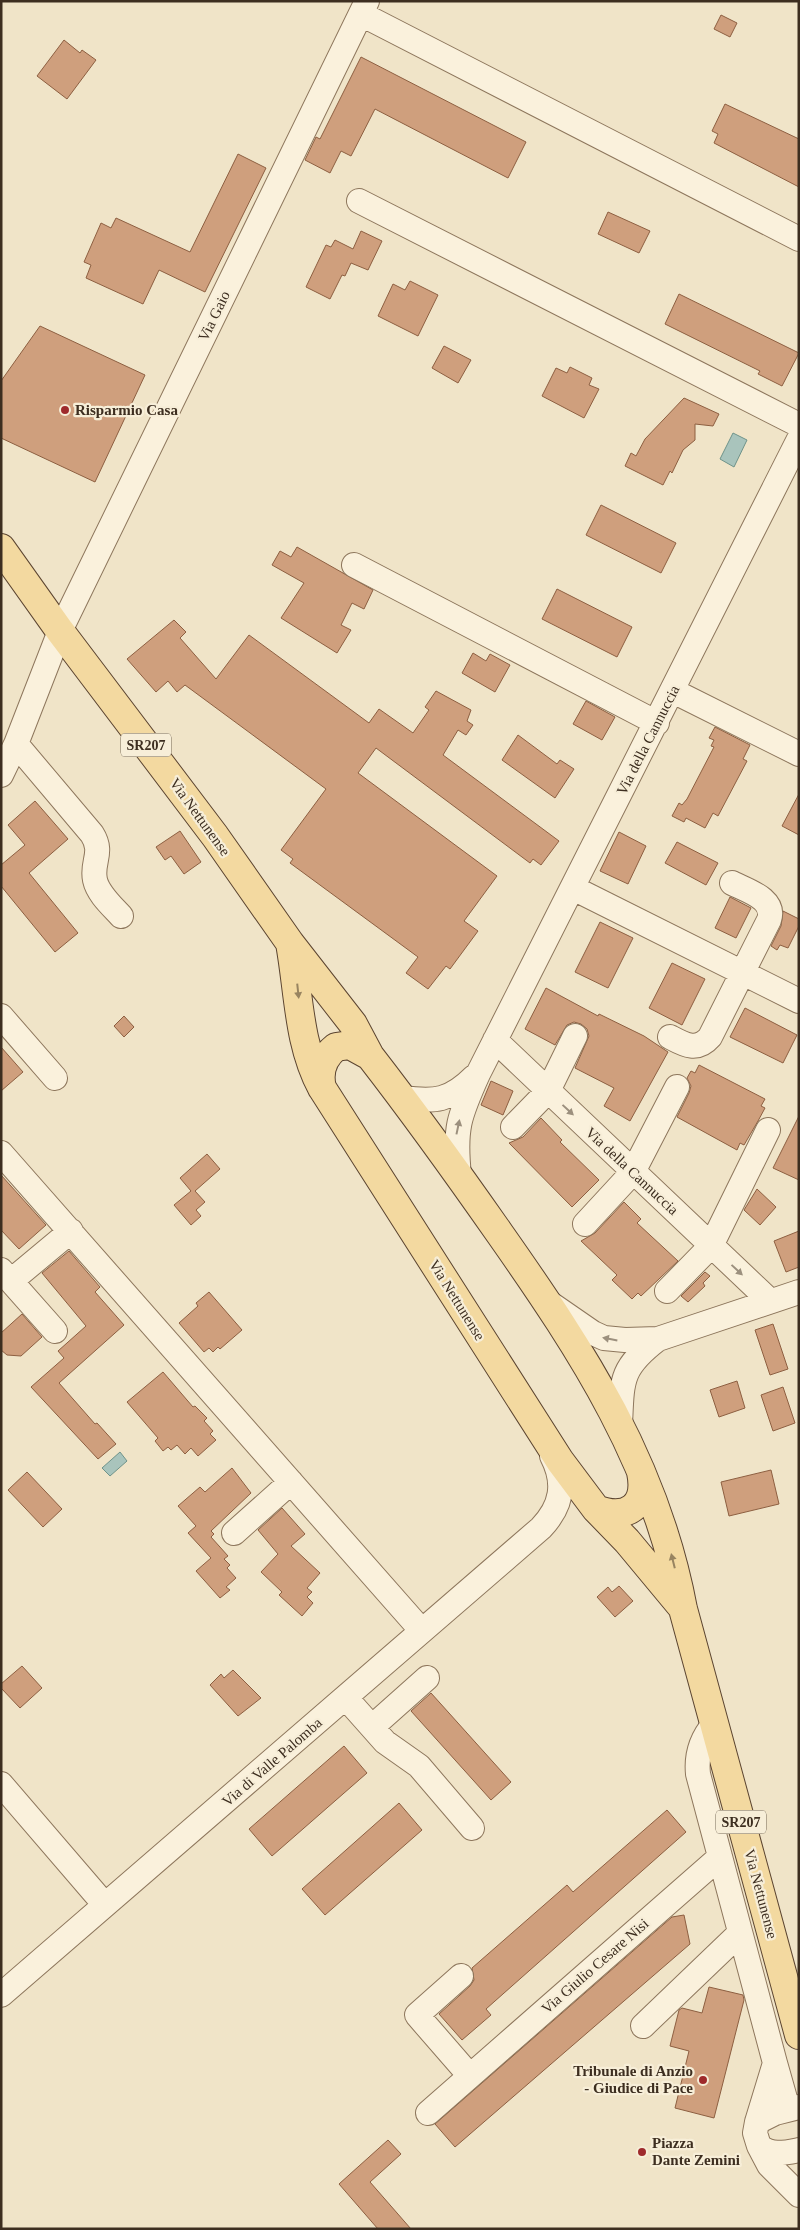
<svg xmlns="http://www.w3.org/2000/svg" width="800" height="2230" viewBox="0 0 800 2230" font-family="'Times New Roman',serif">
<rect width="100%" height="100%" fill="#f0e4c8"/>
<!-- water -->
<path fill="#a9c4bc" stroke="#6f938a" d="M 733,433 L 747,440 L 734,467 L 720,459 Z
M 120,1452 L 127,1461 L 110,1476 L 102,1468 Z"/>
<!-- building -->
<path fill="#cf9f7d" stroke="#8d5f41" d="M 721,15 L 737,23 L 730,37 L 714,29 Z
M 64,40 L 80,53 L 82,50 L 96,60 L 67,99 L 37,76 Z
M 361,57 L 526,142 L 508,178 L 375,109 L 351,156 L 341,151 L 330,173 L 305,160 L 316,137 L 320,139 Z
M 725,104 L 799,139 L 799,187 L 714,143 L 718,134 L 712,131 Z
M 238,154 L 266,168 L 205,292 L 159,270 L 143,304 L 86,278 L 91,265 L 84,262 L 101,223 L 111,228 L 116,218 L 190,252 Z
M 608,212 L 650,231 L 639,253 L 598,234 Z
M 361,231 L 382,241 L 368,270 L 351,263 L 345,276 L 342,275 L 330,299 L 306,287 L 326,245 L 331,247 L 335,240 L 353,249 Z
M 410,281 L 438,295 L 418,336 L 378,316 L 393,284 L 405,290 Z
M 679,294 L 799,353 L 782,386 L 758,374 L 760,371 L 665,324 Z
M 40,326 L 145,375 L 95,482 L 1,438 L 1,381 Z
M 444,346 L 471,360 L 458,383 L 432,368 Z
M 570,367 L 592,378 L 589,385 L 599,389 L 584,418 L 542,396 L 556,368 L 567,373 Z
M 684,398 L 719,414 L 713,426 L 695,424 L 695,440 L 683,450 L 672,473 L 670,471 L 663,485 L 625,466 L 631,453 L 636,456 L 645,439 Z
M 601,505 L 676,543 L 661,573 L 586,535 Z
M 297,547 L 373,590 L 364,609 L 352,603 L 341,625 L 351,630 L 337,653 L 281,618 L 304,583 L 272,565 L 280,551 L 291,557 Z
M 557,589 L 632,627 L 617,657 L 542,619 Z
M 174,620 L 186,632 L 180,638 L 216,679 L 249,635 L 369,723 L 379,709 L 413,733 L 429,710 L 425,707 L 436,691 L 471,710 L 467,721 L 473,725 L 466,735 L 458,730 L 443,755 L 559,841 L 541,865 L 533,859 L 530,863 L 376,748 L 358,773 L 497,876 L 464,921 L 478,931 L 450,969 L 446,966 L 428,989 L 406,973 L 418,957 L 290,863 L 293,859 L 281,850 L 326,789 L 185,685 L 177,692 L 168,681 L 156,692 L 127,659 Z
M 473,653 L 486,661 L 490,654 L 510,665 L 495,692 L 462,673 Z
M 586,701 L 615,717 L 602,740 L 573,724 Z
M 715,727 L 750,745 L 743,759 L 747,761 L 718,816 L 713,813 L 705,828 L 686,818 L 684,822 L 672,816 L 679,803 L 682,805 L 687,799 L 714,747 L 711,746 L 714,740 L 709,738 Z
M 518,735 L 557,764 L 560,760 L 574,769 L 555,798 L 502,760 Z
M 799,794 L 799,835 L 782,826 Z
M 35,801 L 68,839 L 29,873 L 78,933 L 55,952 L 1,886 L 1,865 L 25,845 L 8,825 Z
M 180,831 L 201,862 L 184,874 L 171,856 L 165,860 L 156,847 Z
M 619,832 L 646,846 L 628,884 L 600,871 Z
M 677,842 L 718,863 L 706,885 L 665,863 Z
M 730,897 L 751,908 L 736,938 L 715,928 Z
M 783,911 L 799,919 L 799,926 L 788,948 L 780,945 L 777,950 L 771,946 L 781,926 Z
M 600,922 L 633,938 L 608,988 L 575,972 Z
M 672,963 L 705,979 L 682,1025 L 649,1008 Z
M 546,988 L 598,1016 L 599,1014 L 644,1036 L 668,1052 L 630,1121 L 604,1106 L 614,1088 L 575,1068 L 589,1036 L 587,1029 L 581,1024 L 574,1022 L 567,1025 L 555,1045 L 525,1029 Z
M 745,1008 L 797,1035 L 783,1063 L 730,1037 Z
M 124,1016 L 134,1027 L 124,1037 L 114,1026 Z
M 1,1047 L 23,1072 L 1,1091 Z
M 699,1065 L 765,1099 L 761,1106 L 765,1108 L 758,1121 L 744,1145 L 740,1143 L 737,1150 L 677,1117 L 689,1093 L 691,1086 L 687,1078 L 691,1071 L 695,1073 Z
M 491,1081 L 513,1091 L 503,1115 L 481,1105 Z
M 799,1116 L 799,1180 L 773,1168 Z
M 541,1118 L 562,1140 L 560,1142 L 599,1180 L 572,1207 L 509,1143 L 523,1137 Z
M 207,1154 L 220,1169 L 195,1191 L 205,1202 L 196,1210 L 201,1216 L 191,1225 L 174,1205 L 191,1191 L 180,1178 Z
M 1,1175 L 46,1225 L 19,1249 L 1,1230 Z
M 757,1189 L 776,1207 L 760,1225 L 744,1210 Z
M 624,1202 L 641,1219 L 637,1223 L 678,1261 L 641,1296 L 638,1293 L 632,1299 L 612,1280 L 617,1275 L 581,1241 L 595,1233 Z
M 799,1231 L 799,1267 L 786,1272 L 774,1241 Z
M 69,1251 L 100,1287 L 95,1292 L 124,1325 L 59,1383 L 95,1424 L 97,1423 L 116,1444 L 98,1459 L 31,1387 L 64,1358 L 58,1351 L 86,1326 L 42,1273 Z
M 705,1272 L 710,1276 L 703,1283 L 705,1286 L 688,1302 L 681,1296 Z
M 209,1292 L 242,1330 L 220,1349 L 218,1347 L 213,1352 L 209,1348 L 204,1352 L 179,1323 L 198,1306 L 196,1303 Z
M 22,1314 L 42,1337 L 21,1356 L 7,1355 L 1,1350 L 1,1333 Z
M 773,1324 L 788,1369 L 770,1375 L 755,1330 Z
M 163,1372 L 193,1407 L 195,1406 L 207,1418 L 204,1421 L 213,1431 L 210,1434 L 216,1440 L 198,1456 L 191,1448 L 185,1454 L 177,1445 L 171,1450 L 168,1447 L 163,1451 L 155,1441 L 158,1438 L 127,1402 Z
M 737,1381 L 745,1408 L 719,1417 L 710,1390 Z
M 783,1387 L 795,1423 L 773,1431 L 761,1395 Z
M 232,1468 L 251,1493 L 211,1531 L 214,1534 L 211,1537 L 228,1556 L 224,1559 L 230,1565 L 227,1568 L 236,1578 L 226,1587 L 230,1590 L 220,1598 L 196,1571 L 211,1558 L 188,1533 L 196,1526 L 178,1506 L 200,1487 L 205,1492 Z
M 771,1470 L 779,1504 L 729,1516 L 721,1482 Z
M 27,1472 L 62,1509 L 43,1527 L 8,1490 Z
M 282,1508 L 305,1534 L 291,1546 L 320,1573 L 307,1588 L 312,1592 L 307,1597 L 313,1603 L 302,1616 L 279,1595 L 282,1592 L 261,1572 L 278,1554 L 258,1530 Z
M 619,1586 L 633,1601 L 615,1617 L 597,1597 L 608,1587 L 612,1592 Z
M 22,1666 L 42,1688 L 20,1708 L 1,1688 L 1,1684 Z
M 233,1670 L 261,1698 L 238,1716 L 210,1685 L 221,1674 L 224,1678 Z
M 431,1693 L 511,1782 L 491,1800 L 411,1711 Z
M 344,1746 L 367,1773 L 272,1856 L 249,1829 Z
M 399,1803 L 422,1830 L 325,1915 L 302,1889 Z
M 667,1810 L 686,1832 L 486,2009 L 491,2015 L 462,2040 L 439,2014 L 470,1986 L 474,1980 L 472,1968 L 567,1885 L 573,1892 Z
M 684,1915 L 690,1944 L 455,2147 L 435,2124 L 672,1917 Z
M 709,1987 L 743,1995 L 744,2000 L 714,2118 L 675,2108 L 689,2051 L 670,2046 L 679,2010 L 682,2008 L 702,2013 Z
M 388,2140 L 401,2154 L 370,2182 L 411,2229 L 378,2229 L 339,2184 Z"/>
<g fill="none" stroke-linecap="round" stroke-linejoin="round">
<!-- minor casing -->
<g stroke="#8d765c" stroke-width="26">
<path id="minor" d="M 361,14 L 799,239
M 359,201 L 799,425
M 354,565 L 657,723
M 673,691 L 799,754
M 16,744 L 92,834 C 104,853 91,862 95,880 C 98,894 112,906 121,916
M 1,775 L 16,744 L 60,631 L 367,1
M 573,888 L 799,1001
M 1,1016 L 55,1078
M 670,1037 C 685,1045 697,1052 710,1037 L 769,920 C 776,899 748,891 732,883
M 495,1040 L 770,1301
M 403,1098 C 435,1102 450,1101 474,1077
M 513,1127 L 548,1091 L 575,1036
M 1,1153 L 422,1631
M 459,1175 C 454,1129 459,1116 478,1074 L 799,439
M 585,1224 L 633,1172 L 677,1087
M 1,1270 L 55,1331
M 11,1281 L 71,1231
M 667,1291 L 711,1246 L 768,1130
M 551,1304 L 593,1333 L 604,1338 L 625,1340 L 658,1339 L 799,1292
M 620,1426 C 622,1380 620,1368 658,1339
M 234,1533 L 291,1482
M 346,1698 L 385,1742 L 419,1766 L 472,1828
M 714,1724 C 701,1739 696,1754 698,1774 L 775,2063
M 372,1727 L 427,1678
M 1,1784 L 105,1905
M 461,1976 L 417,2015 L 470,2076
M 1,1995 L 541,1528 C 562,1506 566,1483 552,1456
M 643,2026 L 740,1933
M 799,2107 L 775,2113 L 757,2122 L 755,2133 L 759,2146 C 772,2156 784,2153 799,2150
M 428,2113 L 720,1857
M 757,2122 L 775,2063 L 788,2109
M 759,2146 L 769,2165 L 799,2195"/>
</g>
<!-- major casing -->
<g stroke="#5b4430" stroke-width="30">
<path id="major" d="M 1,548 L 60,631 L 215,836 L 290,943 L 353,1024 L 370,1056
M 290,943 C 299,993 298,1044 322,1088 L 560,1461 L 596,1509 L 627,1541 L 681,1606
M 322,1088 C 318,1072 322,1058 336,1047 L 350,1045 L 370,1056 C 415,1114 458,1174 500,1234 C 583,1352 656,1464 683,1609 L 799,2035
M 596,1509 C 627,1521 648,1506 641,1472"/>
</g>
<!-- minor -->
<use href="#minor" stroke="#faf1dc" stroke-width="24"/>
<!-- major -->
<use href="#major" stroke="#f3d9a0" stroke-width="28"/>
</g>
<!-- one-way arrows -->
<defs><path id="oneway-solid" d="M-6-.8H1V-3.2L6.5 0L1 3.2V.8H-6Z" transform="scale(1.25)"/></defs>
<g fill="#988460">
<use href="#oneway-solid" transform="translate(298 991) rotate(84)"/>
<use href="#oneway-solid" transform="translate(673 1561) rotate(-104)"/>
</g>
<g fill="#9c907e">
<use href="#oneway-solid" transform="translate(568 1110) rotate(43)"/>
<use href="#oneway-solid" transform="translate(458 1127) rotate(-78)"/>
<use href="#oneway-solid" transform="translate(737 1270) rotate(43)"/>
<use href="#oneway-solid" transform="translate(610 1339) rotate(-169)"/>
</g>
<!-- markers -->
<g fill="#9e2a2b" stroke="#f7eed8" stroke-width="2">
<circle cx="65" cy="410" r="5"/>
<circle cx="703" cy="2080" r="5"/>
<circle cx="642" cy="2152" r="5"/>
</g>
<g text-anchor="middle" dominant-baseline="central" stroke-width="4.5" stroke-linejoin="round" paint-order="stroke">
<!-- shield labels -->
<g fill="#f7eed8" stroke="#756857" stroke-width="1">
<rect x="121" y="733.5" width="50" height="23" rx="4"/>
<rect x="716" y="1810.5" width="50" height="23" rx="4"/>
</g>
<g font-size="14" font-weight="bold" fill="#3d2e20">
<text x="146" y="745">SR207</text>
<text x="741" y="1822">SR207</text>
</g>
<!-- street labels -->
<g font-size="15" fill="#3d2e20" stroke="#f7eed8">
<text transform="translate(214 316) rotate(-64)">Via Gaio</text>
<text transform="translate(648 740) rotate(-63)">Via della Cannuccia</text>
<text transform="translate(200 817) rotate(54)">Via Nettunense</text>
<text transform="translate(632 1171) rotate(43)">Via della Cannuccia</text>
<text transform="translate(457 1300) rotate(58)">Via Nettunense</text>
<text transform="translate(272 1762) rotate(-41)">Via di Valle Palomba</text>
<text transform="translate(761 1894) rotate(75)">Via Nettunense</text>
<text transform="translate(595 1966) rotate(-41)">Via Giulio Cesare Nisi</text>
</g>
<!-- poi labels -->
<g font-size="15" font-weight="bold" fill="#3d2e20" stroke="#f7eed8" text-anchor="start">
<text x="75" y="410">Risparmio Casa</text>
<text x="693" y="2071" text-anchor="end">Tribunale di Anzio<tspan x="693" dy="17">- Giudice di Pace</tspan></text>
<text x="652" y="2143">Piazza<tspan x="652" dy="17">Dante Zemini</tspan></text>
</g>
</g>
<!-- border -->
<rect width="800" height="2230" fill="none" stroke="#3d2e20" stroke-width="5"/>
</svg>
